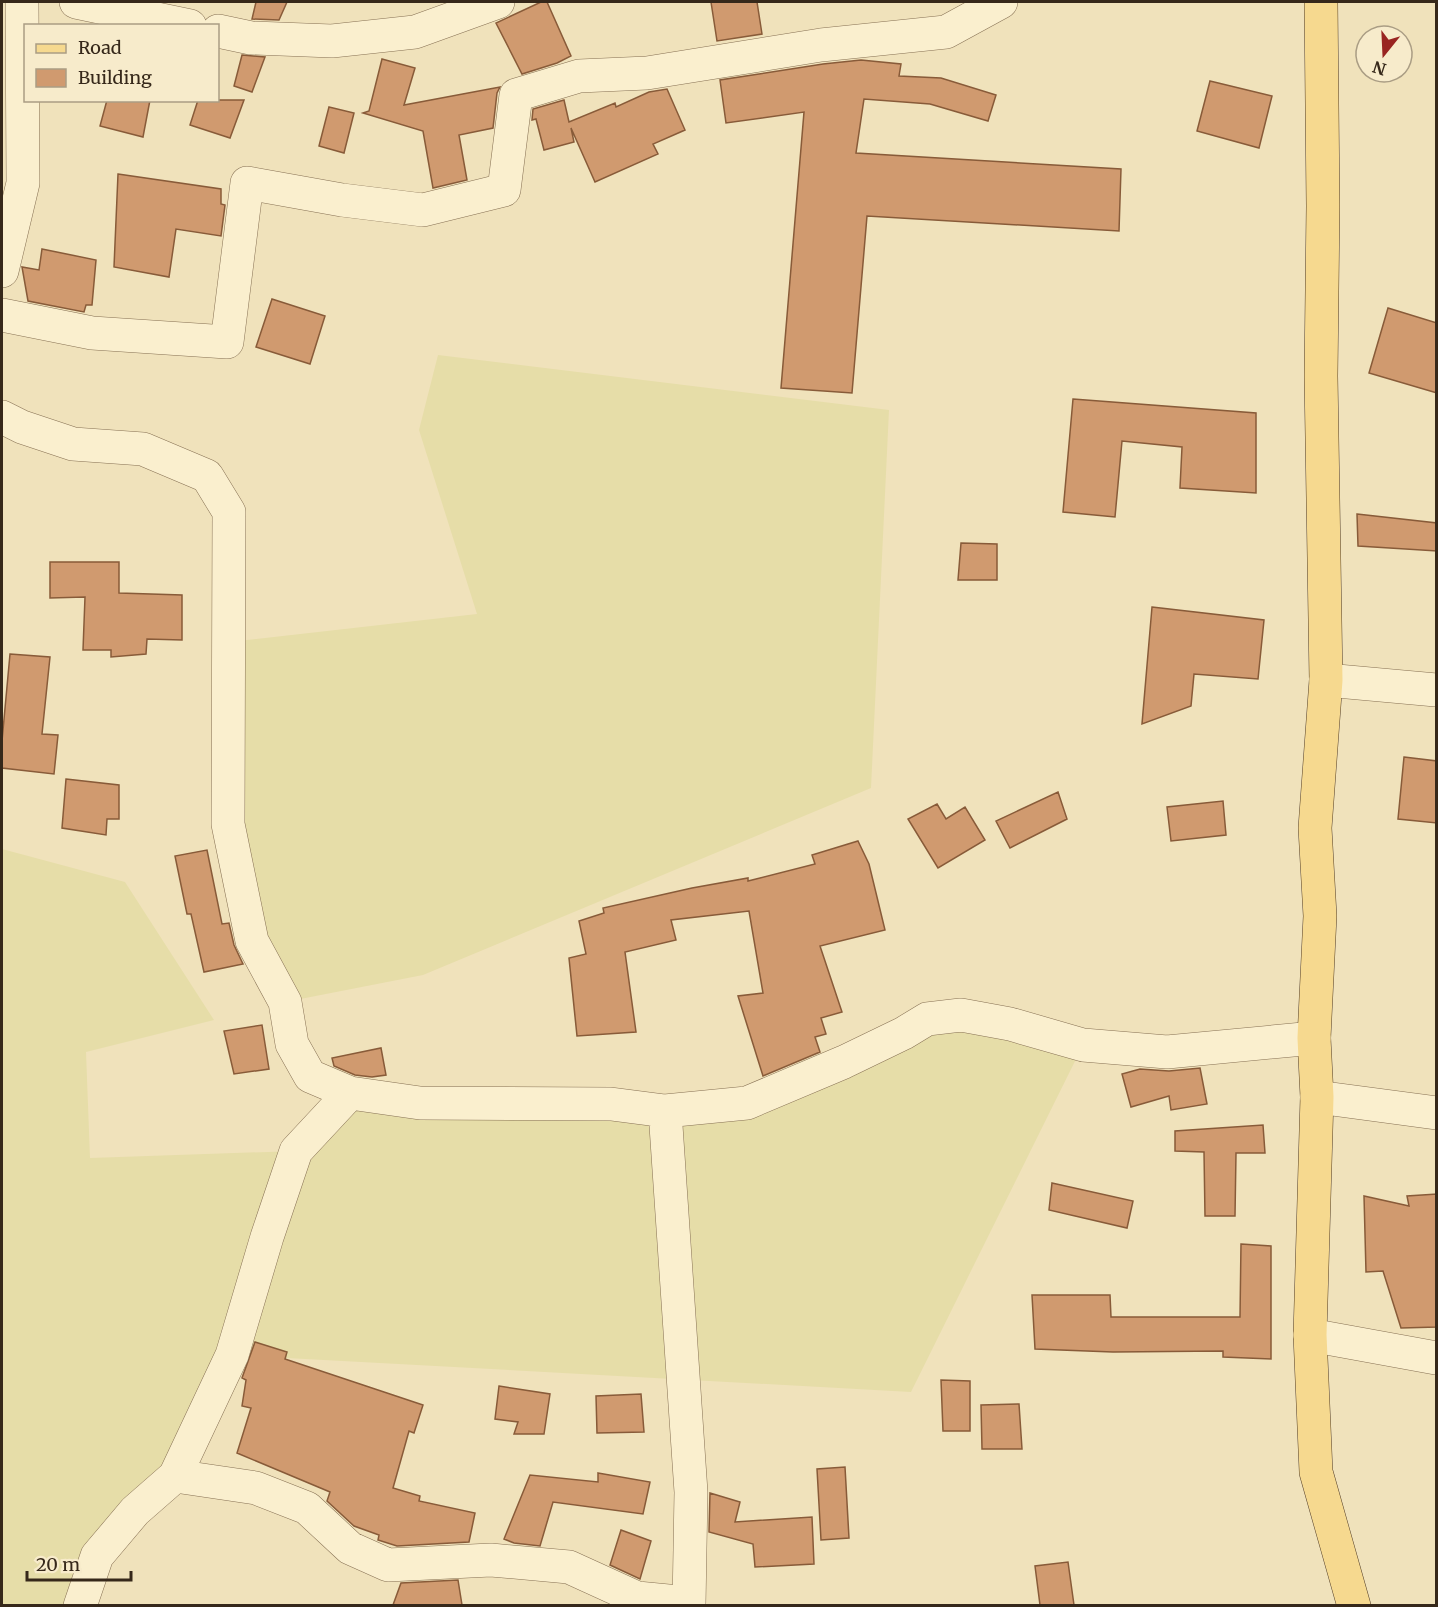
<svg xmlns="http://www.w3.org/2000/svg" width="1438" height="1607" viewBox="0 0 1438 1607" font-family="Merriweather,serif">
<rect width="100%" height="100%" fill="#f0e2bb"/>
<!-- farmland -->
<path fill="#e6dda8" d="M 438,355 L 889,410 L 871,788 L 423,975 L 285,1002 L 252,941 L 229,642 L 477,614 L 419,430 Z
M 2,849 L 125,882 L 214,1020 L 86,1052 L 90,1158 L 296,1151 L 350,1093 L 747,1103 L 927,1019 L 1083,1045 L 911,1392 L 233,1355 L 80,1605 L 2,1605 Z"/>
<!-- building -->
<path fill="#d09a6f" stroke="#885b39" stroke-width="1.5" d="M 256,2 L 287,2 L 279,20 L 252,19 Z
M 541,2 L 547,2 L 571,56 L 557,63 L 522,74 L 496,23 Z
M 711,2 L 757,2 L 762,34 L 717,41 Z
M 242,55 L 265,57 L 252,92 L 234,86 Z
M 382,59 L 415,68 L 404,105 L 500,87 L 497,93 L 493,128 L 459,135 L 467,180 L 433,188 L 423,131 L 363,113 L 369,111 Z
M 861,60 L 901,64 L 899,76 L 941,78 L 996,95 L 988,121 L 930,104 L 864,99 L 856,153 L 1121,169 L 1119,231 L 867,216 L 852,393 L 781,388 L 804,112 L 726,123 L 720,80 L 823,64 Z
M 1210,81 L 1272,96 L 1259,148 L 1197,131 Z
M 667,89 L 685,130 L 653,144 L 658,154 L 595,182 L 571,128 L 574,142 L 544,150 L 536,119 L 532,120 L 533,109 L 564,100 L 569,122 L 615,103 L 616,107 L 649,92 Z
M 107,100 L 150,100 L 143,137 L 100,126 Z
M 198,100 L 244,100 L 230,138 L 190,125 Z
M 329,107 L 354,113 L 344,153 L 319,146 Z
M 118,174 L 221,189 L 221,204 L 225,205 L 221,236 L 176,229 L 169,277 L 114,267 Z
M 42,249 L 96,260 L 92,305 L 86,305 L 84,312 L 28,301 L 22,267 L 39,270 Z
M 272,299 L 325,316 L 310,364 L 256,347 Z
M 1388,308 L 1437,323 L 1437,393 L 1369,373 Z
M 1073,399 L 1256,413 L 1256,493 L 1180,488 L 1182,447 L 1122,441 L 1115,517 L 1063,512 Z
M 1357,514 L 1437,523 L 1437,551 L 1358,546 Z
M 961,543 L 997,544 L 997,580 L 958,580 Z
M 50,562 L 119,562 L 119,593 L 182,595 L 182,640 L 147,639 L 146,654 L 111,657 L 111,650 L 83,650 L 85,597 L 50,598 Z
M 1152,607 L 1264,620 L 1258,679 L 1194,674 L 1191,706 L 1142,724 Z
M 10,654 L 50,657 L 42,734 L 58,735 L 54,774 L 2,768 L 2,741 Z
M 1404,757 L 1437,761 L 1437,823 L 1398,819 Z
M 66,779 L 119,785 L 119,819 L 107,819 L 106,835 L 62,828 Z
M 1058,792 L 1067,819 L 1010,848 L 996,821 Z
M 1223,801 L 1226,835 L 1171,841 L 1167,807 Z
M 937,804 L 946,819 L 965,807 L 985,840 L 938,868 L 908,819 Z
M 858,841 L 869,864 L 885,930 L 820,946 L 842,1012 L 821,1018 L 826,1034 L 815,1037 L 820,1052 L 763,1076 L 738,996 L 763,993 L 749,911 L 671,920 L 676,940 L 625,952 L 636,1032 L 577,1036 L 569,958 L 586,954 L 579,921 L 604,913 L 603,908 L 692,888 L 748,878 L 748,881 L 815,864 L 812,855 Z
M 207,850 L 222,924 L 229,923 L 234,945 L 243,964 L 204,972 L 191,914 L 187,914 L 175,856 Z
M 262,1025 L 269,1069 L 234,1074 L 224,1031 Z
M 381,1048 L 386,1075 L 372,1077 L 355,1075 L 334,1066 L 332,1058 Z
M 1200,1068 L 1207,1104 L 1171,1110 L 1169,1096 L 1131,1107 L 1122,1074 L 1140,1069 L 1169,1071 Z
M 1263,1125 L 1265,1153 L 1236,1153 L 1235,1216 L 1205,1216 L 1204,1152 L 1175,1151 L 1175,1131 Z
M 1052,1183 L 1133,1201 L 1127,1228 L 1049,1210 Z
M 1437,1194 L 1437,1327 L 1401,1328 L 1383,1271 L 1366,1272 L 1364,1196 L 1409,1206 L 1407,1196 Z
M 1241,1244 L 1271,1246 L 1271,1359 L 1223,1357 L 1223,1351 L 1113,1352 L 1035,1349 L 1032,1295 L 1110,1295 L 1111,1317 L 1240,1317 Z
M 255,1342 L 287,1352 L 285,1359 L 423,1405 L 414,1433 L 409,1431 L 393,1488 L 420,1496 L 419,1501 L 475,1513 L 469,1542 L 397,1546 L 378,1540 L 379,1535 L 354,1526 L 327,1501 L 330,1492 L 237,1453 L 251,1408 L 242,1406 L 246,1380 L 242,1378 Z
M 941,1380 L 970,1381 L 970,1431 L 943,1431 Z
M 499,1386 L 550,1394 L 544,1434 L 514,1434 L 518,1422 L 495,1419 Z
M 641,1394 L 644,1432 L 597,1433 L 596,1396 Z
M 1019,1404 L 1022,1449 L 982,1449 L 981,1405 Z
M 845,1467 L 849,1538 L 821,1540 L 817,1469 Z
M 598,1473 L 650,1482 L 643,1514 L 553,1502 L 540,1546 L 514,1543 L 504,1539 L 530,1475 L 598,1482 Z
M 710,1493 L 740,1502 L 735,1522 L 812,1517 L 814,1564 L 755,1567 L 753,1544 L 709,1532 Z
M 621,1530 L 651,1541 L 640,1579 L 610,1565 Z
M 1068,1562 L 1074,1605 L 1040,1605 L 1035,1566 Z
M 458,1580 L 462,1605 L 393,1605 L 401,1583 Z"/>
<g fill="none" stroke-linecap="round" stroke-linejoin="round">
<!-- minor casing -->
<g stroke="#877154" stroke-width="34">
<path id="minor" d="M 76,2 L 190,26
M 218,31 L 251,38 L 332,41 L 415,32 L 498,2
M 2,271 L 23,183 L 22,2
M 2,315 L 92,333 L 227,342 L 247,183 L 342,200 L 423,210 L 504,190 L 516,95 L 579,76 L 647,73 L 821,45 L 946,32 L 1001,2
M 2,417 L 22,427 L 73,444 L 143,449 L 207,476 L 229,512 L 228,824 L 252,941 L 285,1002 L 292,1044 L 310,1076 L 350,1093 L 420,1103 L 611,1104 L 665,1111 L 747,1103 L 844,1062 L 904,1033 L 927,1019 L 961,1015 L 1010,1024 L 1083,1045 L 1167,1052 L 1314,1038
M 1326,680 L 1436,690
M 1317,1097 L 1436,1113
M 665,1111 L 691,1492 L 689,1606
M 1310,1335 L 1436,1358
M 175,1476 L 232,1355 L 267,1237 L 296,1151 L 350,1093
M 80,1606 L 97,1556 L 135,1511 L 175,1476 L 256,1488 L 307,1508 L 350,1548 L 388,1565 L 491,1560 L 569,1567 L 637,1598 L 689,1603"/>
</g>
<!-- major casing -->
<g stroke="#543f29" stroke-width="34">
<path id="major" d="M 1321,2 L 1323,206 L 1321,376 L 1326,680 L 1315,828 L 1320,916 L 1314,1038 L 1317,1097 L 1310,1335 L 1316,1472 L 1354,1606"/>
</g>
<!-- minor -->
<use href="#minor" stroke="#faefce" stroke-width="33"/>
<!-- major -->
<use href="#major" stroke="#f6d98f" stroke-width="33"/>
</g>
<!-- border -->
<rect width="1438" height="1607" fill="none" stroke="#36281a" stroke-width="6"/>
<!-- legend -->
<rect x="24" y="24" width="195" height="78" fill="#f7ebcb" stroke="#aa9d84" stroke-width="1.5"/>
<rect x="36" y="44" width="30" height="9" fill="#f6d98f" stroke="#aa9d84" stroke-width="1.5"/>
<text x="78" y="54" font-size="18" fill="#36281a">Road</text>
<rect x="36" y="69" width="30" height="18" fill="#d09a6f" stroke="#aa9d84" stroke-width="1.5"/>
<text x="78" y="84" font-size="18" fill="#36281a">Building</text>
<!-- north arrow -->
<g transform="translate(1384 54) rotate(198)"><circle r="28" fill="#f7ebcb" stroke="#aa9d84" stroke-width="1.5"/>
<path d="M0-4.5L10 22L0 15L-10 22Z" fill="#992421"/>
<text y="-9" font-size="16" font-weight="bold" text-anchor="middle" fill="#36281a">N</text>
</g>
<!-- scale -->
<path d="M27 1571v9h104v-9" fill="none" stroke="#36281a" stroke-width="3"/>
<text x="36" y="1571" font-size="18" fill="#36281a" stroke="#f7ebcb" stroke-width="4.5" paint-order="stroke">20 m</text>
</svg>
